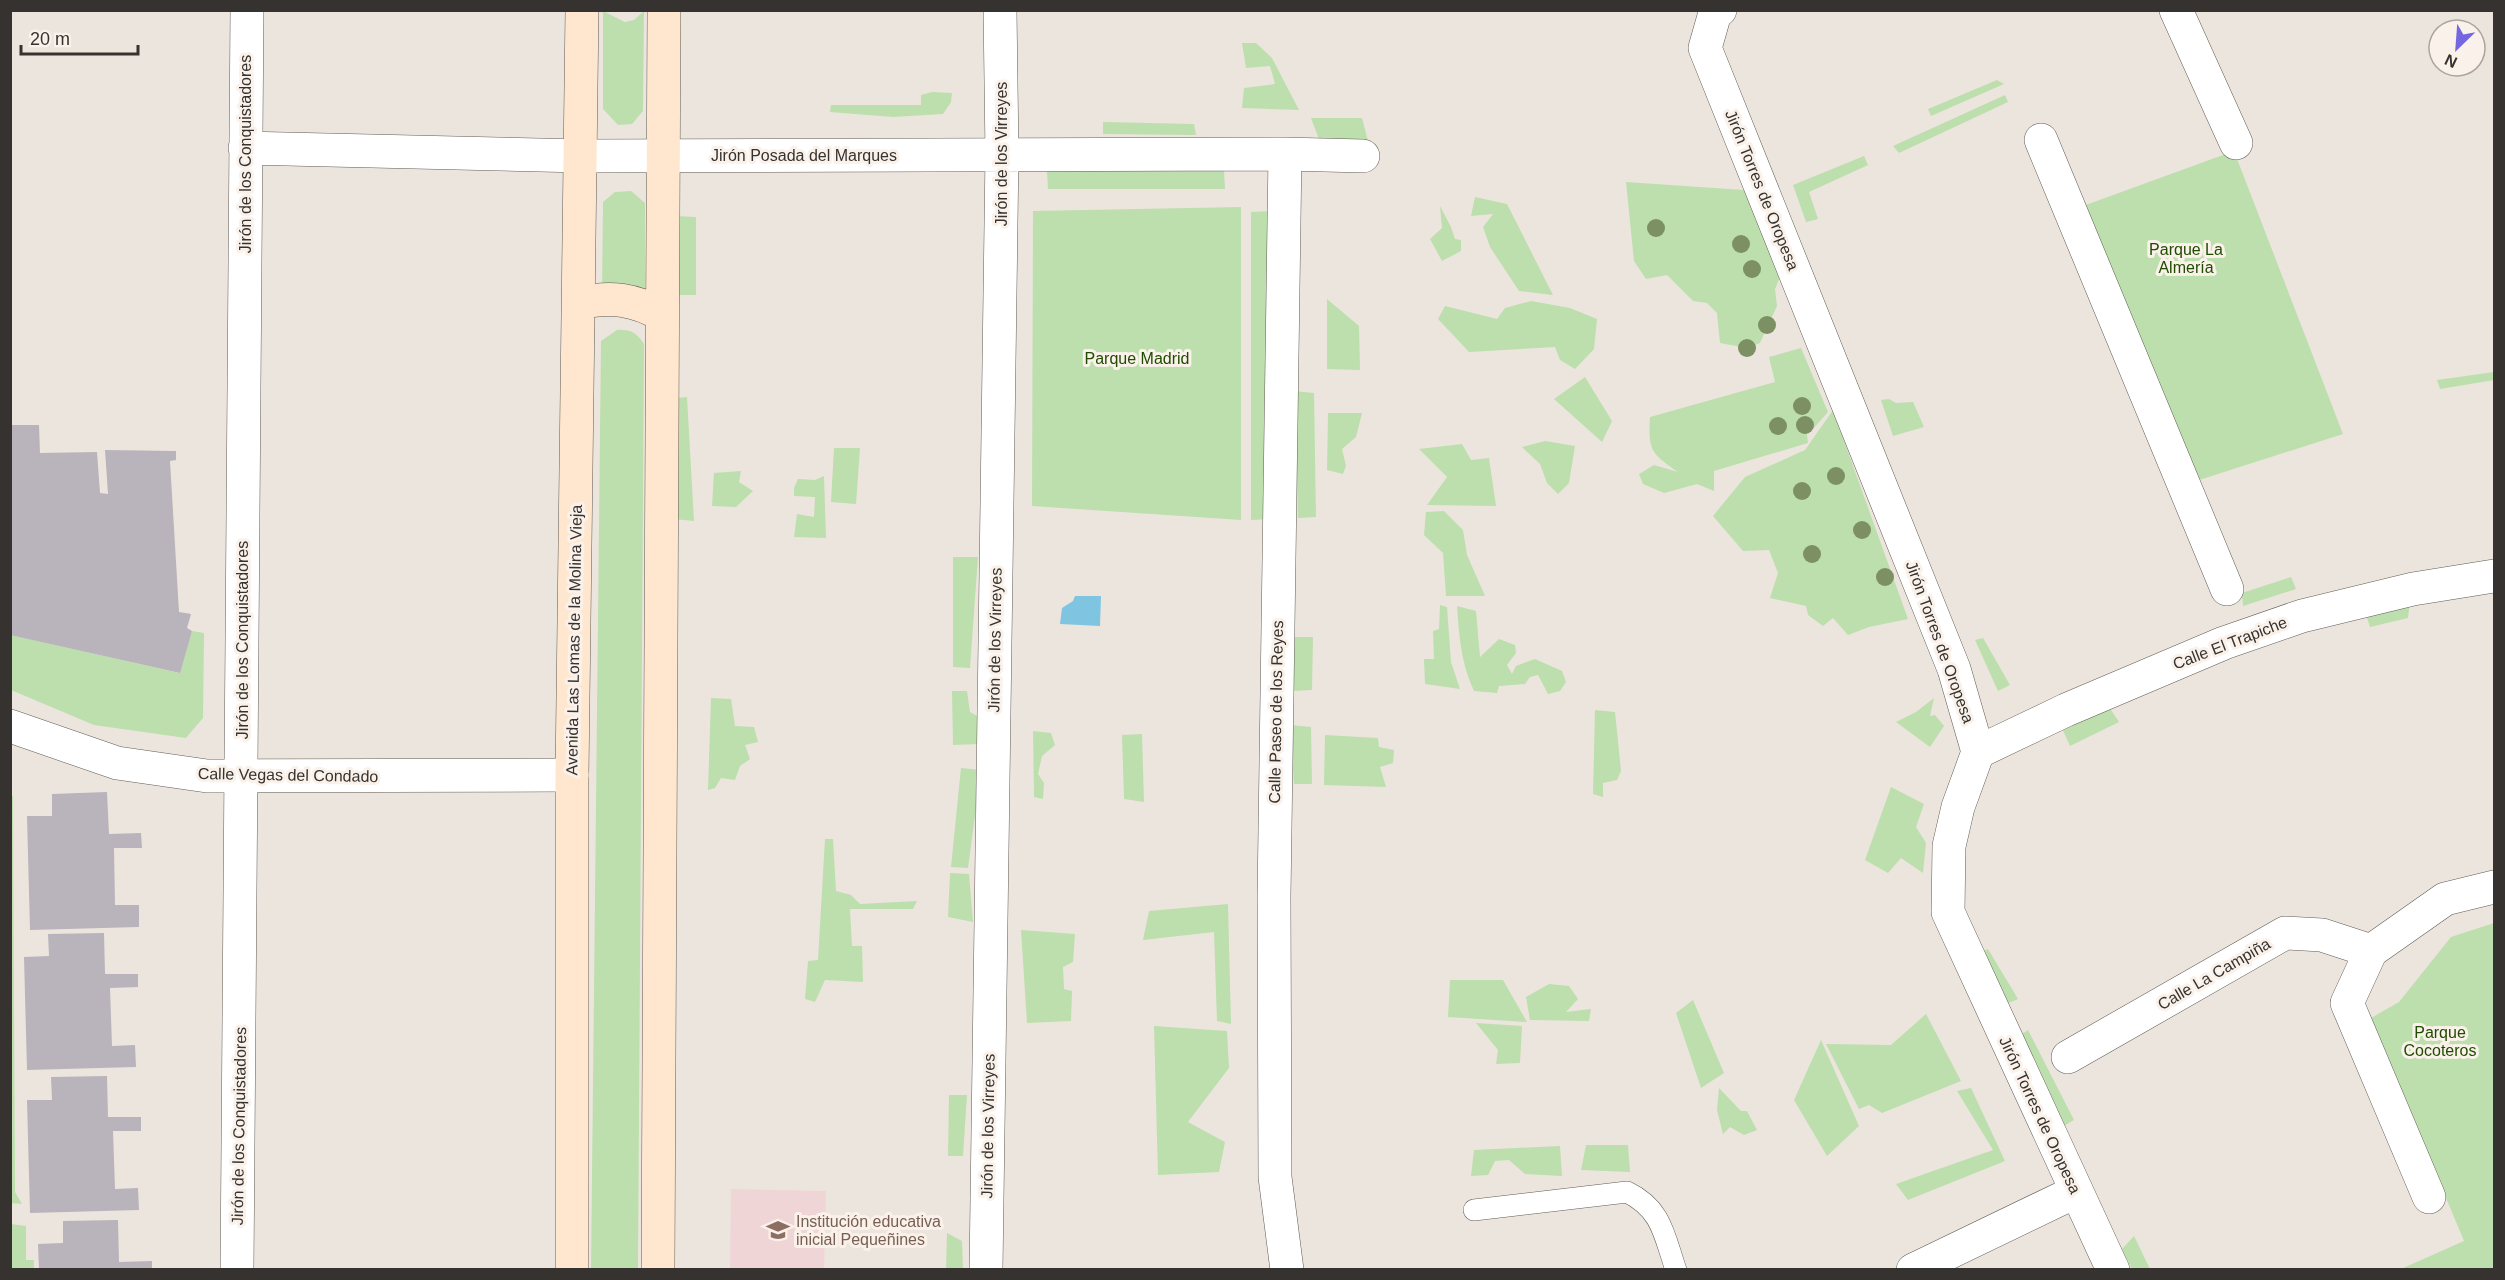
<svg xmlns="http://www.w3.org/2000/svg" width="2505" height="1280" viewBox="0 0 2505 1280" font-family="Arial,sans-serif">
<rect width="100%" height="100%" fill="#ece5dd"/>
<!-- education -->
<path fill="#f0d5d7" d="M 731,1189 L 826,1191 L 824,1269 L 730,1269 Z"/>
<!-- green -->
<path fill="#bcdfad" d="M 603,11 L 625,22 L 634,20 L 644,11 L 643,111 L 632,124 L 618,125 L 603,109 Z
M 1242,43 L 1256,43 L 1272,58 L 1299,110 L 1242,108 L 1244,88 L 1275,84 L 1270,66 L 1246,68 Z
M 1997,80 L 2004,84 L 1931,116 L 1928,109 Z
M 932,92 L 952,93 L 951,102 L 943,114 L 893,117 L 830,112 L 831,105 L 921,105 L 921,95 Z
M 2005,95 L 2008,102 L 1899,153 L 1893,146 Z
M 1311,118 L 1362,118 L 1369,145 L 1322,147 Z
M 1103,122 L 1194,124 L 1196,135 L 1103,134 Z
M 2234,151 L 2343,434 L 2193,482 L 2072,210 Z
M 1864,156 L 1868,165 L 1809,192 L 1818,219 L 1806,222 L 1793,185 Z
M 1047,171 L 1224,171 L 1225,189 L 1048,189 Z
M 1626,182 L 1744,190 L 1780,277 L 1775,289 L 1777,306 L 1760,343 L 1747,348 L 1720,343 L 1717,313 L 1707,303 L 1693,301 L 1667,275 L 1646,279 L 1634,261 Z
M 631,191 L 645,203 L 645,301 L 602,296 L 603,202 L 615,192 Z
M 1475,197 L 1507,204 L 1553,295 L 1519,291 L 1490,247 L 1483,227 L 1493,214 L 1471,216 Z
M 1440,206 L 1451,227 L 1455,239 L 1461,240 L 1461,251 L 1442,261 L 1430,239 L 1442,228 Z
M 1241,207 L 1241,520 L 1032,506 L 1033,211 Z
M 1274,211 L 1271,519 L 1251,520 L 1251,212 Z
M 674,216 L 696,217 L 696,295 L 676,295 Z
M 1327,299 L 1359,326 L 1360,370 L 1327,369 Z
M 1531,301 L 1570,308 L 1597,319 L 1594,349 L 1575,369 L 1560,360 L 1555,347 L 1469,352 L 1438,319 L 1445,306 L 1497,319 L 1505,308 Z
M 617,330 C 630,329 637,333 644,344 L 638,1269 L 591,1270 L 601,341 Z
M 1801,348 L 1828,412 L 1813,429 L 1806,426 L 1808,443 L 1714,471 L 1714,491 L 1697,484 L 1664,493 L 1643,484 L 1639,474 L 1654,465 L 1678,472 C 1651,453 1648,451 1650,417 L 1775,382 L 1769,357 Z
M 2494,372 L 2494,380 L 2440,389 L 2437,380 Z
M 1585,377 L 1612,421 L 1602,442 L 1554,399 Z
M 1294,391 L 1314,393 L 1316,517 L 1298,518 Z
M 687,397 L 694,521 L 673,519 L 677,398 Z
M 1889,399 L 1896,403 L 1913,402 L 1924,427 L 1893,436 L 1881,400 Z
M 1833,410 L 1908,619 L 1869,627 L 1848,635 L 1833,618 L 1823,626 L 1808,615 L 1806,606 L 1770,598 L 1778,573 L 1769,550 L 1743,551 L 1713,516 L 1745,477 L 1805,450 Z
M 1328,413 L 1362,413 L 1356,437 L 1342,449 L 1346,466 L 1343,474 L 1327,470 Z
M 1545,441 L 1575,446 L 1569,483 L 1558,494 L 1547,483 L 1540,464 L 1522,447 Z
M 1462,444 L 1471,460 L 1489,458 L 1496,506 L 1427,505 L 1447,477 L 1419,449 Z
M 834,448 L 860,448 L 856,504 L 831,502 Z
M 741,471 L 739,482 L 753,491 L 736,507 L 712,506 L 714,473 Z
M 824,476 L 826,538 L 794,537 L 797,514 L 814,517 L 815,497 L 794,496 L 794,488 L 798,479 L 815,480 Z
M 1444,511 L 1463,530 L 1467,555 L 1485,596 L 1446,596 L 1443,553 L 1424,535 L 1426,512 Z
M 953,557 L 978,557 L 970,668 L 953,667 Z
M 2291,577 L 2296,589 L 2243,606 L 2242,593 Z
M 2410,600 L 2408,618 L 2370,627 L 2364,608 Z
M 1440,605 L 1447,607 L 1451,662 L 1460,689 L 1425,684 L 1424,659 L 1434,659 L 1433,631 L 1439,629 Z
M 1457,606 L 1476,611 L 1480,657 L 1499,639 L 1515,645 L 1516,653 L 1507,665 L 1512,674 L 1516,666 L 1535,659 L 1562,671 L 1566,682 L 1560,691 L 1548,694 L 1538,675 L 1530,677 L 1525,684 L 1499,686 L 1497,693 L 1474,691 C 1461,663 1459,636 1457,606 Z
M 192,631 L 204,633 L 203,718 L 186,738 L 94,725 L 11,690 L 11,635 L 179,673 Z
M 1292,637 L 1313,637 L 1312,690 L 1292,691 Z
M 1983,638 L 2010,685 L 1998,691 L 1975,640 Z
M 952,691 L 967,691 L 970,712 L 981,718 L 979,744 L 953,745 Z
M 711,698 L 731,699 L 735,726 L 754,727 L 758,742 L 745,745 L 750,759 L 740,766 L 735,780 L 721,778 L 715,788 L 708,790 Z
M 1934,698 L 1930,716 L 1935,715 L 1944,726 L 1930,747 L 1896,722 L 1916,712 Z
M 2107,704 L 2119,722 L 2070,746 L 2061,726 Z
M 1595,710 L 1615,712 L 1621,771 L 1617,780 L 1603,783 L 1603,797 L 1593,794 Z
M 1290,725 L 1311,727 L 1312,784 L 1294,784 Z
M 1033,731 L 1051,733 L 1055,745 L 1042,756 L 1038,774 L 1044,783 L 1043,799 L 1034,797 Z
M 1142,734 L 1144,802 L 1124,799 L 1122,735 Z
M 1325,735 L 1378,738 L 1379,747 L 1394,750 L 1393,763 L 1380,767 L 1386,787 L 1324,785 Z
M 961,768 L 981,770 L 968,868 L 951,867 Z
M 1891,787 L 1924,804 L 1916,827 L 1926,843 L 1923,873 L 1901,858 L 1888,873 L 1865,860 Z
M 10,796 L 13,796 L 15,1192 L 22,1204 L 10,1203 Z
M 825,839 L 833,839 L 836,891 L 851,895 L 860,904 L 917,901 L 913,909 L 850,909 L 852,946 L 862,946 L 863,982 L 825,980 L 815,1002 L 805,999 L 808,961 L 818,960 Z
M 950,873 L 969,874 L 973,922 L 948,917 Z
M 1228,904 L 1231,1024 L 1217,1021 L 1214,932 L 1143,940 L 1149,911 Z
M 2494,923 L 2494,1269 L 2401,1269 L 2464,1241 L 2371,1018 L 2399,1002 L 2451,937 Z
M 1021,930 L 1075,934 L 1073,962 L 1063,967 L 1064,989 L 1072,991 L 1071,1021 L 1027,1023 Z
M 1988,949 L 2018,999 L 2004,1005 L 1978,953 Z
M 1450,980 L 1503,980 L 1527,1022 L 1448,1017 Z
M 1549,984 L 1569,986 L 1578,999 L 1566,1012 L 1591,1009 L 1589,1021 L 1530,1020 L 1526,997 Z
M 1693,1000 L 1724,1073 L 1701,1088 L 1676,1013 Z
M 1926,1014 L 1961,1081 L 1882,1113 L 1869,1105 L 1859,1109 L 1826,1044 L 1891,1045 Z
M 1476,1023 L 1522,1026 L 1520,1063 L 1496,1064 L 1498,1050 Z
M 1154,1026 L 1227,1031 L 1229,1068 L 1188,1122 L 1225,1142 L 1219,1172 L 1158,1175 Z
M 2028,1030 L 2074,1120 L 2064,1126 L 2017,1037 Z
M 1821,1040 L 1859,1126 L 1827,1156 L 1794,1100 Z
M 1719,1088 L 1741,1111 L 1747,1111 L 1757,1130 L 1744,1135 L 1730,1127 L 1723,1134 L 1717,1110 Z
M 1971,1088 L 2005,1161 L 1908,1200 L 1896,1184 L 1993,1150 L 1957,1091 Z
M 949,1095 L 967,1095 L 963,1156 L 948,1156 Z
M 1586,1145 L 1628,1145 L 1630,1172 L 1581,1170 Z
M 1560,1146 L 1562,1176 L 1525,1174 L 1509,1160 L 1495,1161 L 1488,1175 L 1471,1176 L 1474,1150 Z
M 11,1224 L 26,1226 L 26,1260 L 34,1260 L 34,1269 L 11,1269 Z
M 947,1233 L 962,1241 L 963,1269 L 946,1269 Z
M 2134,1236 L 2150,1269 L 2132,1269 L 2122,1249 Z"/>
<!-- water -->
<path fill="#7fc5e1" d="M 1075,596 L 1101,596 L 1100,626 L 1060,624 L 1062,608 L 1073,601 Z"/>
<!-- building -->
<path fill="#b9b3bc" d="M 10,425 L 39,425 L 40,453 L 97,452 L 100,493 L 108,494 L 105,450 L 176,451 L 176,460 L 170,461 L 179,612 L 191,614 L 187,628 L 192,631 L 180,673 L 10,635 Z
M 107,792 L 109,834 L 141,833 L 142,848 L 114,848 L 115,905 L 139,905 L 139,927 L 30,930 L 27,816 L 52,816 L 52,794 Z
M 104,933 L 105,974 L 138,974 L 138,987 L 110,988 L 112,1046 L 135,1045 L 136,1067 L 27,1070 L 24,957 L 49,956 L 48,934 Z
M 107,1076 L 108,1117 L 141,1117 L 141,1131 L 113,1131 L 115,1189 L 138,1188 L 139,1210 L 30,1213 L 27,1100 L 52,1100 L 51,1077 Z
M 118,1220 L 119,1262 L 152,1261 L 152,1270 L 39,1270 L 38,1244 L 63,1243 L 63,1221 Z"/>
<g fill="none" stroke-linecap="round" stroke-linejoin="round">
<!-- lane casing -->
<g stroke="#625c55" stroke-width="22">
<path id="lane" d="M 1474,1210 L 1627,1192 C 1662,1209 1664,1235 1676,1270"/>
</g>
<!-- street casing -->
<g stroke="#625c55" stroke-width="34">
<path id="street" d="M 1720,10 L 1715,13 L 1705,48 L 1954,669 L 1978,752 L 1958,807 L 1949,846 L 1948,912 L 2113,1270
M 2176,10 L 2236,143
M 2041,140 L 2227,589
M 245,148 L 582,156 L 1285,154 L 1363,156
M 1285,154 L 1274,897 L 1275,1177 L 1287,1270
M 10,726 L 117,763 L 207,776 L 572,775
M 1978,752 L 2066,710 L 2224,643 L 2302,616 L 2413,589 L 2494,576
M 2371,951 L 2347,1003 L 2429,1197
M 2371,951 L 2445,899 L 2494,887
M 2068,1057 L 2285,933 L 2322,935 L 2371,951
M 237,1270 L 247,10
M 986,1270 L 1002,154 L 1000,10
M 1913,1270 L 2075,1192"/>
</g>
<!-- secondary casing -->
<g stroke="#625c55" stroke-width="34">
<path id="secondary" d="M 579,303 C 611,296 634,299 662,315
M 572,1270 L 572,775 L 582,10
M 658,1270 L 664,10"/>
</g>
<!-- lane -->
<use href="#lane" stroke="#fff" stroke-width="21"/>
<!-- street -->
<use href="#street" stroke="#fff" stroke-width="33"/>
<!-- secondary -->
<use href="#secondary" stroke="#fee7ce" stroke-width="33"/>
</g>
<!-- trees -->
<g fill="#7c9063">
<circle cx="1656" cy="228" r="9"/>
<circle cx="1741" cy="244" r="9"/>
<circle cx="1752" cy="269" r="9"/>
<circle cx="1767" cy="325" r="9"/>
<circle cx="1747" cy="348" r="9"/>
<circle cx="1802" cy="406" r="9"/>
<circle cx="1805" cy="425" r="9"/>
<circle cx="1778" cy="426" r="9"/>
<circle cx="1836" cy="476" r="9"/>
<circle cx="1802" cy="491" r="9"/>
<circle cx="1862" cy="530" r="9"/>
<circle cx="1812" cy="554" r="9"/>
<circle cx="1885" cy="577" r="9"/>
</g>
<!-- icons -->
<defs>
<g id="school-bare" transform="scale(1.8)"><path d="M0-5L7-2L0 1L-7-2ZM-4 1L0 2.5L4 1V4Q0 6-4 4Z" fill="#8d6e63" stroke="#faf2ea" stroke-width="2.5" paint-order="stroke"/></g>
</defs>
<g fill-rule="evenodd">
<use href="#school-bare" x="778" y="1230"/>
</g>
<g text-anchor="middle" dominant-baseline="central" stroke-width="6" stroke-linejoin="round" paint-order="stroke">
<!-- street labels -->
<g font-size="16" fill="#35322f" stroke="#faf2ea">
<text transform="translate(245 154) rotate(-90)">Jirón de los Conquistadores</text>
<text transform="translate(1001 154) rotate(-90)">Jirón de los Virreyes</text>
<text x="804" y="155">Jirón Posada del Marques</text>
<text transform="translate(1762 190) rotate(68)">Jirón Torres de Oropesa</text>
<text transform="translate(242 640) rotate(-90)">Jirón de los Conquistadores</text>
<text transform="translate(574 640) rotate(-89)">Avenida Las Lomas de la Molina Vieja</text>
<text transform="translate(995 640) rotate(-89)">Jirón de los Virreyes</text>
<text transform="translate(1940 642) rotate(70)">Jirón Torres de Oropesa</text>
<text transform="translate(2230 643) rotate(-21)">Calle El Trapiche</text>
<text transform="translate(1276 712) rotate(-89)">Calle Paseo de los Reyes</text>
<text transform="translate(288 775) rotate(1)">Calle Vegas del Condado</text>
<text transform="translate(2214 974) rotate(-30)">Calle La Campiña</text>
<text transform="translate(2040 1115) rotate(65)">Jirón Torres de Oropesa</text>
<text transform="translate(239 1126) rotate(-89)">Jirón de los Conquistadores</text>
<text transform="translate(988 1126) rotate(-89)">Jirón de los Virreyes</text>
</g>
<!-- park labels -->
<g font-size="16" fill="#204b00" stroke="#faf2ea">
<text x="2186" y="249">Parque La<tspan x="2186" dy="18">Almería</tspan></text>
<text x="1137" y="358">Parque Madrid</text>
<text x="2440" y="1032">Parque<tspan x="2440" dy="18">Cocoteros</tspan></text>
</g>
<!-- education labels -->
<g font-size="16" fill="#785e54" stroke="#faf2ea" text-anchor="start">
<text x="796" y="1221">Institución educativa<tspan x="796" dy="18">inicial Pequeñines</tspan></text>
</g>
</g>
<!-- border -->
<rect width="2505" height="1280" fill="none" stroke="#35322f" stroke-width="24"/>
<!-- north arrow -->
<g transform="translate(2457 48) rotate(205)"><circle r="28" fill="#faf2ea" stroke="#aba59f" stroke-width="1.5"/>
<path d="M0-4.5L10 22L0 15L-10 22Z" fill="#7466e1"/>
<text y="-9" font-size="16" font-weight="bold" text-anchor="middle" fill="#35322f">N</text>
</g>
<!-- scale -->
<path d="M21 45v9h117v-9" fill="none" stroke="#35322f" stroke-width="3"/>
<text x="30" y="45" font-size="18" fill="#35322f" stroke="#faf2ea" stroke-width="4.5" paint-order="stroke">20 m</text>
</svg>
